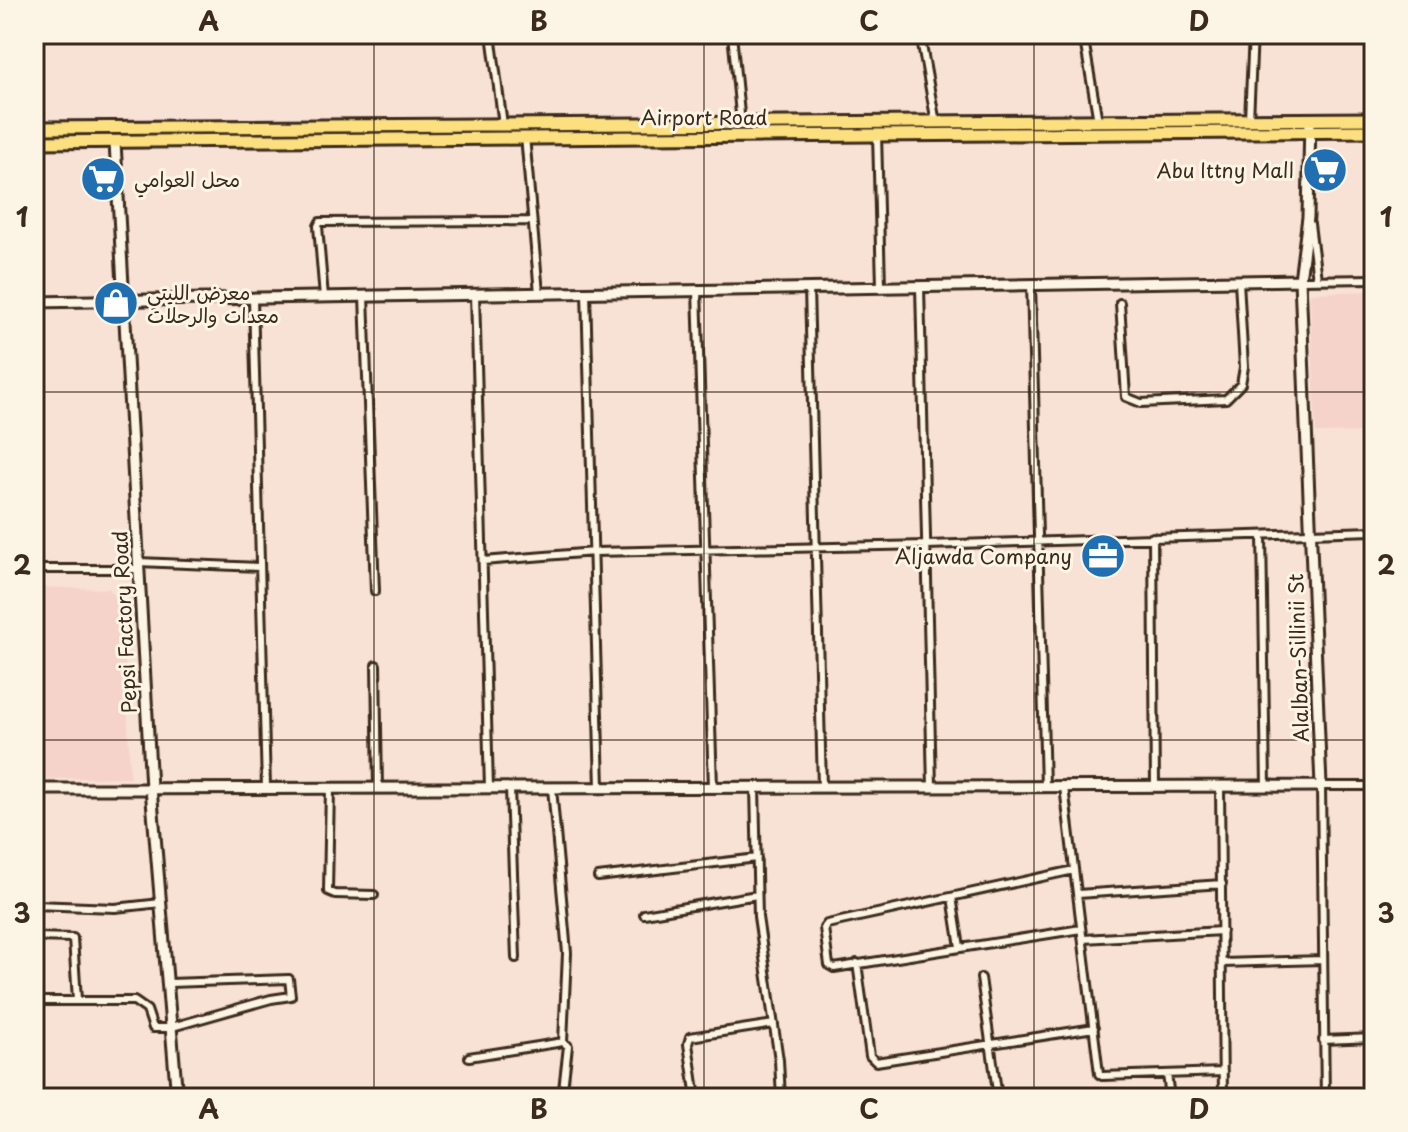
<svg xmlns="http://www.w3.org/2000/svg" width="1408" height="1132" viewBox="0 0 1408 1132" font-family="'Playpen Sans','Playpen Sans Arabic',sans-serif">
<rect width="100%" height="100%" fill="#f8e1d5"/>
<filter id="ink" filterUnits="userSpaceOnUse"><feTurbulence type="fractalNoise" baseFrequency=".0125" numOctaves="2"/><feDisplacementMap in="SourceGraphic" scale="16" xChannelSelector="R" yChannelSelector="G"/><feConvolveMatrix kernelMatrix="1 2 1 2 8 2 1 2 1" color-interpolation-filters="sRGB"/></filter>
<g filter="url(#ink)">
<!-- built -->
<path fill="#f5d3ca" d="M 1374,291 L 1374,432 L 1316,433 L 1310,293 Z
M 34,587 L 109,589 L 123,605 L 130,777 L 34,779 Z"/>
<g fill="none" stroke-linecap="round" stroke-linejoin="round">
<!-- street casing -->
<g stroke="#3b2a1e" stroke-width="12">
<path id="street" d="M 491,34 L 503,125
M 732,34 L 741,124
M 920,34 L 936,123
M 1083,34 L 1098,121
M 1371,118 L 1372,34
M 1249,119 L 1253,34
M 877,134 L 881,286
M 525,136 L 539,293
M 1310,224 L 1317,279
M 1300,280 L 1374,279
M 1031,284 L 1045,786
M 920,286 L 932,787
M 809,288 L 822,787
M 697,290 L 713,787
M 586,292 L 600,787
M 475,294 L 489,788
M 364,296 L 375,591
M 324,297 L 318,226 L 320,222 L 532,221
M 253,298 L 266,788
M 1120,303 L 1126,397 L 1141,403 L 1226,399 L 1241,384 L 1244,367 L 1239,281
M 1262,535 L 1266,786
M 1153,537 L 1155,787
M 483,561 L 594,552 L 927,545 L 1374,531
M 138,562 L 260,567
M 34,569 L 139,569
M 376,665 L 378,788
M 755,787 L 758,917 L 779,1060 L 781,1098
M 1064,787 L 1099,1074 L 1102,1076 L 1223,1072
M 1220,787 L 1223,1098
M 330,788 L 328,891 L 335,894 L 374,895
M 510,788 L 516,958
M 1074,870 L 827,924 L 824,928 L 829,965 L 834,968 L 1081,929
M 598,877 L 757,858
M 1078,894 L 1222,884
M 952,897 L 960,947
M 34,905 L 115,908 L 161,903
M 644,914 L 757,895
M 34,937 L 73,938 L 77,1000
M 1083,939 L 1222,931
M 857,963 L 870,1056 L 876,1062 L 1094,1028
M 1223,963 L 1323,960
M 981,978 L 998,1098
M 169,983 L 289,979 L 291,996 L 271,999 L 172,1027
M 34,1001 L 134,1001 L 147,1010 L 153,1028 L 172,1028
M 1323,1040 L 1374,1038
M 469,1057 L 563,1042 L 567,953 L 552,788
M 1167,1074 L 1170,1098
M 562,1098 L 568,1046 L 563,1042
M 696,1098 L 688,1044 L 690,1037 L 774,1024
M 1325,1098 L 1321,786 L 1374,786"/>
</g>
<!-- secondary casing -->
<g stroke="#3b2a1e" stroke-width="15">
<path id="secondary" d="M 115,142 L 151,788 L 177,1098
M 34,302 L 1300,280
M 34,789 L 1321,786 L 1300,280 L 1308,217 L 1310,119"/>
</g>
<!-- highway casing -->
<g stroke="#3b2a1e" stroke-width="17">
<path id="highway" d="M 34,128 L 1374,119
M 34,142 L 1374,131"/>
</g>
<!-- street -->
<use href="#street" stroke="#fcf5e5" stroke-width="6"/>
<!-- secondary -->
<use href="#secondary" stroke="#fcf5e5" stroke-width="9"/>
<!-- highway -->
<use href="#highway" stroke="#fce080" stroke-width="11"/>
</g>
</g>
<!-- grid -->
<path fill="none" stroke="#3b2a1e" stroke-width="2" stroke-opacity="0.55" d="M 374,34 L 374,1098M 704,34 L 704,1098M 1034,34 L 1034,1098M 34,392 L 1374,392M 34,740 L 1374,740"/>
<!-- icons -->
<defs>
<g id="supermarket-disc" transform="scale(2.3)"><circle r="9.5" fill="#1f6fb2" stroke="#fcf5e5"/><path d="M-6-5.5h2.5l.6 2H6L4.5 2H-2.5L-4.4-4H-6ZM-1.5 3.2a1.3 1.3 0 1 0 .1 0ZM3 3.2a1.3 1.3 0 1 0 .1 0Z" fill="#fff"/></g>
<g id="shop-disc" transform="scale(2.3)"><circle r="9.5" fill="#1f6fb2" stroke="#fcf5e5"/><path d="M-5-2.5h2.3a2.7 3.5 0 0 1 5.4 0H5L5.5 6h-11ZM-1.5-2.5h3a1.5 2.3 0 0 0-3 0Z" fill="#fff"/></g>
<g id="office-disc" transform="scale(2.3)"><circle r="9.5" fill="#1f6fb2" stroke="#fcf5e5"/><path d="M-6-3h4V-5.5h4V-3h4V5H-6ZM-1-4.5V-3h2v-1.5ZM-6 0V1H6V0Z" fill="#fff"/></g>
</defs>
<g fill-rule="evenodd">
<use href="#supermarket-disc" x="1325" y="170"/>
<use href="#supermarket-disc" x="103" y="179"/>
<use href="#shop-disc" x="116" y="303"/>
<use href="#office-disc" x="1103" y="556"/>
</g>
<g text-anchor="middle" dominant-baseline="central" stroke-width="6" stroke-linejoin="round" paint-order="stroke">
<!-- street labels -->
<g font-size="20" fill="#3b2a1e" stroke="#fcf5e5">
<text x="704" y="117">Airport Road</text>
<text transform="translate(124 622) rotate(-93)">Pepsi Factory Road</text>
<text transform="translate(1298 658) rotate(-92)">Alalban-Sillinii St</text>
</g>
<!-- poi labels -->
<g font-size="20" fill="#3b2a1e" stroke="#fcf5e5" text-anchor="end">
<text x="1294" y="170">Abu Ittny Mall</text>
<text x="134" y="179" text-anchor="start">محل العوامي</text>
<text x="147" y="292" text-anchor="start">معرض الليتي<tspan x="147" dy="23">معدات والرحلات</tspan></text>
<text x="1072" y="556">Aljawda Company</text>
</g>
</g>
<!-- margin -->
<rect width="1408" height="1132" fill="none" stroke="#fcf5e5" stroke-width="88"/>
<rect x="44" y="44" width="1320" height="1044" fill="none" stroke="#3b2a1e" stroke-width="3"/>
<g font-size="26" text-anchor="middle" font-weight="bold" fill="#3b2a1e">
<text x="209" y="31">A</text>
<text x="539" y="31">B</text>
<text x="869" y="31">C</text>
<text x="1199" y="31">D</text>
<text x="22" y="227">1</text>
<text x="1386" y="227">1</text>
<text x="22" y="575">2</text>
<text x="1386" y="575">2</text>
<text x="22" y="923">3</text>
<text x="1386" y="923">3</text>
<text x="209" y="1119">A</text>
<text x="539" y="1119">B</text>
<text x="869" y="1119">C</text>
<text x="1199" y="1119">D</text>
</g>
</svg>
